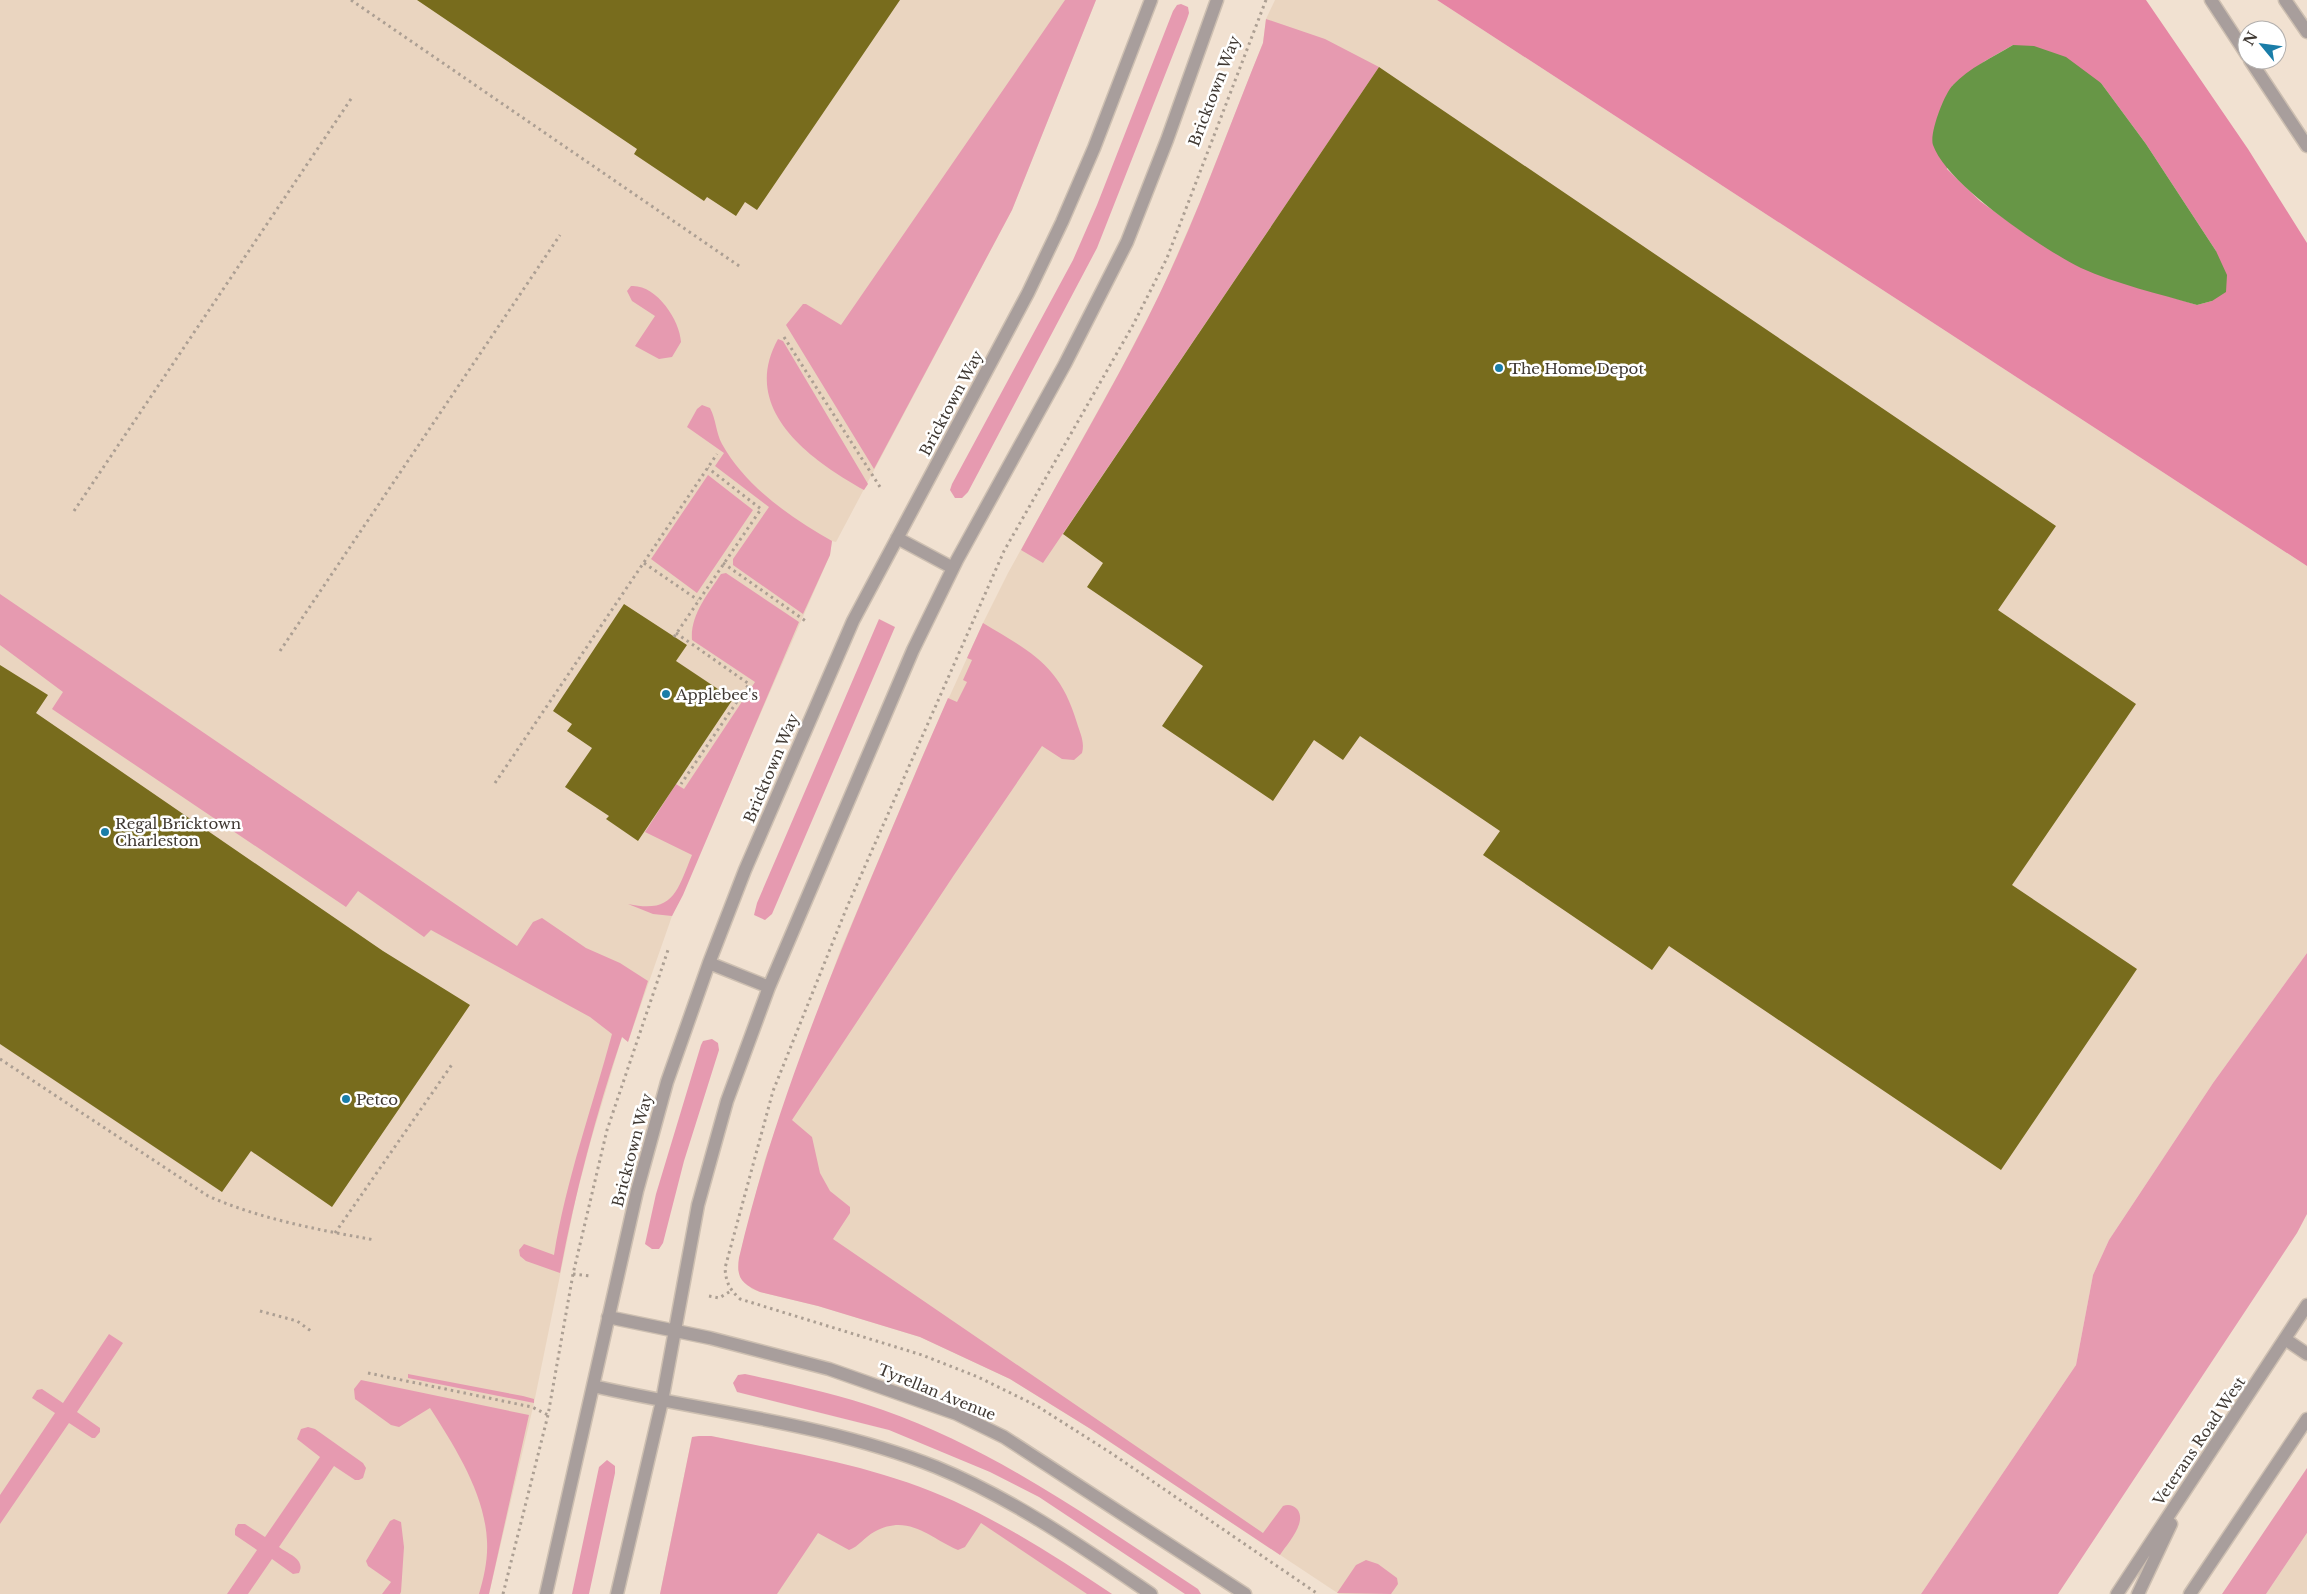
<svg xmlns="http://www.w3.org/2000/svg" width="2307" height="1594" viewBox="0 0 2307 1594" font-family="'Libre Baskerville',serif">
<rect width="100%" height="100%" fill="#f1e1d1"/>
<!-- built -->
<path fill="#ead5c0" d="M 0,0 L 1096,0 L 1012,210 L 836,542 L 832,541 L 830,555 L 672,916 L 628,1042 L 622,1037 L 591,1140 L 576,1197 L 534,1403 L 489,1594 L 0,1594 Z
M 1275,0 L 1437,0 L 2307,566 L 2307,953 L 2213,1083 L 2109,1240 L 2093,1275 L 2076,1365 L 1921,1594 L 1339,1594 L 1089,1428 L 1010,1379 L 920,1337 L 818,1306 L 760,1292 L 752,1289 L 740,1277 L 738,1270 L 739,1258 L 765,1159 L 840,951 L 926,748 L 983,623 L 1008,573 L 1121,369 L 1161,292 L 1200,202 L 1263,43 L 1266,19 Z
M 699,1436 L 711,1436 L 828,1461 L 893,1478 L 933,1493 L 1012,1531 L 1112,1594 L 660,1594 L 692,1437 Z
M 2307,1533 L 2307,1594 L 2266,1594 Z"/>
<!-- green -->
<path fill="#e69ab0" d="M 1065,0 L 1096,0 L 1012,210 L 874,469 L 786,325 L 803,304 L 806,304 L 841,325 Z
M 1181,4 L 1188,7 L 1189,13 L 1187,19 L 1097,248 L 968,492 L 962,498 L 955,498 L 950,490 L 952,484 L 1073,260 L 1097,205 L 1173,11 L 1177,5 Z
M 1266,19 L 1325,39 L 1379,67 L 1043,563 L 1021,550 C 1067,464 1118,381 1160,293 C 1199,212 1229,126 1263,43 Z
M 631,286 C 656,284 680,320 681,342 L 672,357 L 659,359 L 635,346 L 655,316 L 632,301 L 627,291 Z
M 778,339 L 783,341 L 868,484 L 864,490 C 810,460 739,409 778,339 Z
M 702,405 L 710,408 C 716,419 716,433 722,444 C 746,487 790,517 832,541 L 830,555 L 803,614 L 733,565 L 733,559 L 769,507 L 715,466 L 724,453 L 687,427 L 697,409 Z
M 708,475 L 753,510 L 697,593 L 651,559 Z
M 726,573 L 799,622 L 683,895 L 672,916 L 653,914 L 628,904 C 674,914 677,891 692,855 L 645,832 L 676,784 L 684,789 L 755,682 L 692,640 C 690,615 708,594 721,574 Z
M 0,594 L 517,946 L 533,922 L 542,918 L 586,948 L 620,963 L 648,981 L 628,1042 L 622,1037 C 596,1114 575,1193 560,1273 L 526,1261 L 520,1256 L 519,1250 L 524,1244 L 554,1255 C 566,1180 592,1108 612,1034 L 590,1017 L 431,930 L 424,937 L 358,891 L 346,907 L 52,709 L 63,692 L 0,645 Z
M 879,619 L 895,627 L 772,914 L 765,920 L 754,915 L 757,903 Z
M 983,623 C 1031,652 1060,665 1077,723 C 1080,733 1085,742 1082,753 L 1074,760 L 1062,759 L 1042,746 L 954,875 L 792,1120 L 812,1137 L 820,1173 L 830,1191 L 850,1207 L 850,1213 L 833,1239 L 1263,1533 L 1283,1506 C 1288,1504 1293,1505 1297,1509 C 1308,1522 1287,1544 1280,1555 L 1089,1428 L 1010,1379 L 920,1337 L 818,1306 L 760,1292 C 742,1284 736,1278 739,1258 C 769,1129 818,1005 869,883 C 895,821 921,759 948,698 L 957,702 L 967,682 L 963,680 L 972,660 L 967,658 Z
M 2307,953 L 2307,1214 L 2297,1233 L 2058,1594 L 1921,1594 L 2076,1365 L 2093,1275 L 2109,1240 L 2213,1083 Z
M 712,1039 L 718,1043 L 719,1050 L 684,1161 L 663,1243 L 659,1249 L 652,1249 L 645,1244 L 656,1194 L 701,1045 L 703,1041 Z
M 109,1334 L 123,1343 L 77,1412 L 100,1428 L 100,1432 L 95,1438 L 92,1438 L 69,1423 L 0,1524 L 0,1495 L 55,1413 L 32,1398 L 37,1390 L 42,1389 L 63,1403 Z
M 408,1374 L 523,1396 L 534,1399 L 534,1403 L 408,1378 Z
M 745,1374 C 791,1384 838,1394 883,1410 C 999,1451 1097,1523 1198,1589 L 1201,1594 L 1185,1594 L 1039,1497 L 990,1472 L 889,1430 L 737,1392 L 733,1383 L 738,1375 Z
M 361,1380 L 529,1415 L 489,1594 L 479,1594 C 484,1577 488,1559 487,1541 C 485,1494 455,1447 430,1408 L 399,1427 L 391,1425 L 355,1399 L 354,1389 Z
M 308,1427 L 315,1429 L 363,1463 L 366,1468 L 363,1478 L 359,1480 L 355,1480 L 334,1466 L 279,1547 C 288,1554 306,1559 299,1573 L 293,1574 L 272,1559 L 248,1594 L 227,1594 L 257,1550 L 235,1535 L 235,1529 L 238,1524 L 245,1524 L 265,1537 L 320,1457 L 297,1439 L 301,1429 Z
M 699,1436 L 711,1436 C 793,1453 878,1466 954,1501 C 1010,1527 1061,1560 1112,1594 L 1087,1594 L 981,1523 L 965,1547 L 958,1550 C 929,1538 909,1513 874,1532 C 865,1537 858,1547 849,1550 L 818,1533 L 777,1594 L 660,1594 L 692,1437 Z
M 607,1460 L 615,1466 L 615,1473 L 589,1594 L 572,1594 L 599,1467 Z
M 2307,1468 L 2307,1533 L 2266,1594 L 2222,1594 Z
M 394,1519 L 401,1522 L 404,1547 L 401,1592 L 400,1594 L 382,1594 L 391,1582 L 368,1566 L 366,1561 L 390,1521 Z
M 1366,1560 L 1378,1564 L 1397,1578 L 1398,1584 L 1391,1594 L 1337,1593 L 1356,1565 Z"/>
<!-- forest -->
<path fill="#e686a4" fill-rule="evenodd" d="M 1437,0 L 2146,0 L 2248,149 L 2307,243 L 2307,566 ZM 2013,45 L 2101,83 L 2146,144 L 2216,251 L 2212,301 L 2197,305 L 2126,283 L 2027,235 L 1980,201 L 1947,169 L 1952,86 L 1985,61 Z"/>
<!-- water -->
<path fill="#679646" d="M 2013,45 L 2034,46 L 2066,57 L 2101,83 L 2146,144 L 2216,251 L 2227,275 L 2226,292 L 2212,301 L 2197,305 C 2160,294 2116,284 2081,268 C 2043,249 1947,185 1933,145 C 1929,134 1944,94 1953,85 C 1969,68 1993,57 2013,45 Z"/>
<!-- building -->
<path fill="#786c1d" d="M 417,0 L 900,0 L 757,210 L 745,202 L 736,216 L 707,197 L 704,201 L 634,154 L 637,149 Z
M 1379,67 L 2056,526 L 1998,610 L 2136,704 L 2012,885 L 2137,969 L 2001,1170 L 1669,946 L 1652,970 L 1483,855 L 1500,831 L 1360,736 L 1343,760 L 1314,740 L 1273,801 L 1162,726 L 1203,666 L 1087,587 L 1103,563 L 1063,534 Z
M 624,604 L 687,645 L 676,661 L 733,699 L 638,841 L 606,819 L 609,816 L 565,787 L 592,748 L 567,731 L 572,724 L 553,711 Z
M 0,665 L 48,695 L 36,713 L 383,951 L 470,1005 L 332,1207 L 251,1151 L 222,1192 L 0,1044 Z"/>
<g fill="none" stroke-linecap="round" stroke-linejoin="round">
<!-- service casing -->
<g stroke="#cdbfb1" stroke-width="15">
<path id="service" d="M 897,538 L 953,568
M 709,963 L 769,987
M 608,1317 L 710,1338 L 829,1369 L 957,1414 L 1004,1437 L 1245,1594
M 593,1386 C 707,1412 826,1423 936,1467 C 1014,1499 1082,1547 1151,1594
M 546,1594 L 637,1191 L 667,1082 L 709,963 L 745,870 L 853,621 L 1028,293 L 1062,222 L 1094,148 L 1151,0
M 617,1594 L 662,1401 L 698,1205 L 727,1101 L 769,987 L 913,650 L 957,560 L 1065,364 L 1127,242 L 1167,140 L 1217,0"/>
</g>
<!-- tertiary casing -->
<g stroke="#cdbfb1" stroke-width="15">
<path id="tertiary" d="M 2211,0 L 2247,55
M 2285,0 L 2307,32
M 2250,60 L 2307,146
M 2285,1339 L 2307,1354
M 2117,1594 L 2307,1305
M 2138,1594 L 2171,1524
M 2190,1594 L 2307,1419"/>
</g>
<!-- path -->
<path stroke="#ac9f93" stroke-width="3" stroke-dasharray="2.5 4" stroke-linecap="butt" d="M 351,0 L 742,268
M 1266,0 L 1167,258 L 1133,325 L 1004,551 L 847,907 L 773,1091 L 725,1268 C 726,1282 729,1289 740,1299 L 922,1355 L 978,1377 L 1037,1406 L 1111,1453 L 1318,1594
M 784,337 L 880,487
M 74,511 L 353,96
M 644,563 L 698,600
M 723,563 L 807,622
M 676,633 L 749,684 L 681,784
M 674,637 L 761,509 L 708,468
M 280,651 L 560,235
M 495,783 L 717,454
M 0,1059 L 208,1196 C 260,1219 319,1230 375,1240
M 335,1233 L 453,1063
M 573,1274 L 590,1276
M 709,1296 L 719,1298 L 731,1291
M 260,1311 L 297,1321 L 311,1331
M 368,1373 L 532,1407 L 548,1415
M 503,1594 L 548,1415 L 573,1274 L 607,1130 L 668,950"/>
<!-- service -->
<use href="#service" stroke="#a89e9c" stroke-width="12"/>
<!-- tertiary -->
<use href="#tertiary" stroke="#a89e9c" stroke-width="12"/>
</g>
<!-- markers -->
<g fill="#1a7da8" stroke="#fff" stroke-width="2">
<circle cx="1499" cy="368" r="5"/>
<circle cx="666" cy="694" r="5"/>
<circle cx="105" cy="832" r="5"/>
<circle cx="346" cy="1099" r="5"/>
</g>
<g text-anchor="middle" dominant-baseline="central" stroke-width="5" stroke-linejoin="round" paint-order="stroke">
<!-- street labels -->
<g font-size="15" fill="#3f3832" stroke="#fff">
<text transform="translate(1214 91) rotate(-69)">Bricktown Way</text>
<text transform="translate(951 403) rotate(-62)">Bricktown Way</text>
<text transform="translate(771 768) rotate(-67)">Bricktown Way</text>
<text transform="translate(632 1150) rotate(-75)">Bricktown Way</text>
<text transform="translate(937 1392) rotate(22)">Tyrellan Avenue</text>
<text transform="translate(2199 1441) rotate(-56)">Veterans Road West</text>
</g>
<!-- poi labels -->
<g font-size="15" fill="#3f3832" stroke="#fff" text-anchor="start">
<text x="1509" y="368">The Home Depot</text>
<text x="676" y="694">Applebee's</text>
<text x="115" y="823">Regal Bricktown<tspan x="115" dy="17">Charleston</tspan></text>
<text x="356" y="1099">Petco</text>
</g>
</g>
<!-- north arrow -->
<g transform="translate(2262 45) rotate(299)"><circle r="24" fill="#ffffff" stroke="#b2afad"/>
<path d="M0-4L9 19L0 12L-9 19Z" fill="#1a7da8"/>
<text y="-8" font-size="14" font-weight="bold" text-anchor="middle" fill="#3f3832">N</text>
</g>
</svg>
